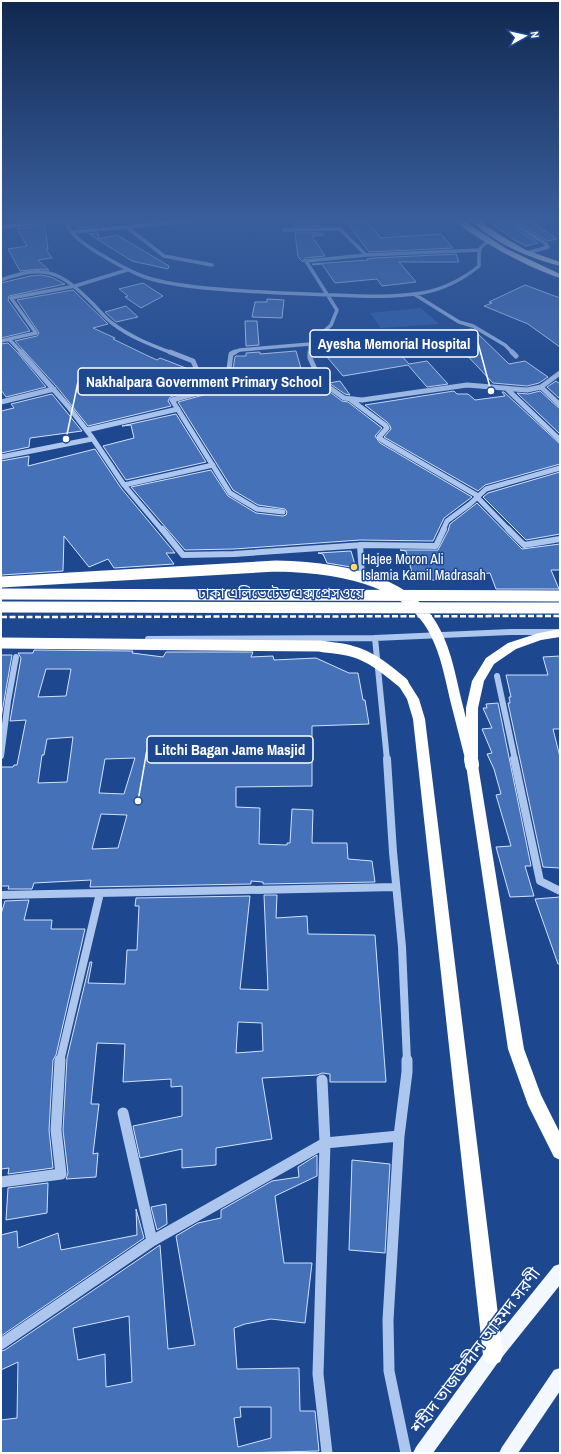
<svg xmlns="http://www.w3.org/2000/svg" width="561" height="1454" viewBox="0 0 561 1454" font-family="'Archivo Narrow','Noto Sans Bengali',sans-serif">
	<rect width="100%" height="100%" fill="#1d4890"/>
	<path fill="#3061ae" d="M369,218H428L442,233L384,237Z
		M421,308L439,324L381,328L370,313Z"/>
	<path fill="#4571b8" stroke="#d2e1fa" fill-rule="evenodd" d="M10,218H44V220L13,223Z
		M69,218H96L97,226L80,228L70,222Z
		M293,218H301L304,223H317L319,226L294,227Z
		M528,219L557,239L547,241L516,221Z
		M367,220L381,238L441,234L453,248L369,252L346,221Z
		M505,222L538,243L526,246L516,241L492,224Z
		M45,226L48,249L46,250L52,258L38,260L49,270L41,269L20,271L8,249L27,246L17,229Z
		M98,233L99,239L117,235L169,266L168,269L132,261L89,234Z
		M295,233H322L324,235L312,236L325,256L305,258L303,262L298,257Z
		M456,254L459,262H399L416,282L382,286L377,279L335,283L322,264L313,265L312,264L368,260L367,259L374,258Z
		M41,275L51,277L65,284L9,296L8,300L30,331L1,338V283L30,276Z
		M143,283L163,296L141,308L125,297L128,296L119,289Z
		M525,285L560,298V347L528,324L484,306L492,303L489,302Z
		M73,290L108,324L93,328L115,338L113,339L146,355L157,360L160,358L186,368L194,390L170,397L168,401L171,406L88,426L57,387L15,341L37,336L39,333L17,300Z
		M267,299L284,300L282,318L252,317L255,302H267Z
		M126,306L138,317L116,322L105,312Z
		M245,321H257L259,345L246,346Z
		M472,329L476,332L509,364L525,361L548,377L539,383L527,386L493,383L445,332Z
		M383,335L409,364L427,361L448,384L427,387L408,365L343,376L317,345Z
		M8,343L17,352L46,387L6,397L1,390V344Z
		M296,351L306,386L319,384L342,401L348,402L382,428L375,436L380,443L472,497L444,518L433,541L360,540L234,549L185,550L131,487L211,470L228,496L256,513L283,516L286,515L287,512L285,509L258,505L233,490L178,402L233,387L235,384L233,369L235,357L236,356H246V353L260,352V354Z
		M340,381L350,395L345,394L329,383Z
		M556,381L560,384V399L547,387Z
		M454,391L457,394H468L475,400L505,396L502,392H504L560,444V464L485,485L478,491L384,437L391,429L390,426L387,422L365,405Z
		M540,391L560,409V434L517,393L528,394Z
		M52,394L82,431L30,438L29,447L1,453V411L14,408L11,404Z
		M176,414L206,462L126,480L103,446L134,438L131,425L122,426Z
		M95,449L121,488L175,553H166L174,564L114,568L108,559L89,567L64,536L63,571L1,575V461L29,456L28,466Z
		M560,472V534L526,540L483,497L488,493Z
		M477,503L522,549L560,544V570H551L559,589H496L490,573L441,578V580H420L419,575L413,576L406,551L400,550H438L448,531L450,524Z
		M351,551L355,565L351,567L327,563L323,554L318,553Z
		M34,650L133,651L132,653L163,657L166,652H253L251,657L273,656L274,660L316,658L349,673H358L363,700H365L369,724L312,726V786L236,787V807L260,808L259,844L287,845V843H290L292,809L313,810L312,843H347L348,859L372,861L375,882L263,884V882L251,881V884L90,887L91,880L34,883L32,889H8L9,886H1V767H13L14,765H17L26,720L10,721L21,658L18,653H33ZM46,669H71L66,696L38,697ZM73,737L67,782L38,783L42,755H44L47,739ZM135,758L124,794L99,793L105,759ZM101,814L127,815L118,848L92,849Z
		M1,655H12L1,718Z
		M560,656V729H553L560,757V868L543,867L508,703H510L509,697H511L506,675H548L543,657Z
		M498,703L531,866H525L534,896L510,897L496,847L511,846L496,795L501,794L494,769L487,754L492,753L482,729L492,728L483,708H487L486,704Z
		M264,895H277L276,918L307,916L308,934L375,935L386,1082H330V1074L322,1073L317,1075L262,1078L272,1139L216,1148V1165L182,1168V1149L140,1158L133,1126L182,1116V1086L171,1087V1079L123,1082L125,1044L97,1043L91,1104H99L93,1154L98,1153L96,1177L66,1179L68,1173L63,1130L67,1058L90,962H92L88,983L125,984L127,950H137L139,906H135L136,898L250,896L240,989L268,990ZM238,1022L262,1023L263,1051L236,1053Z
		M560,897V964H558L535,899Z
		M29,900L24,920H52L51,929H85L56,1055L53,1060L49,1130L53,1168L8,1174L9,1168L1,1169V914L5,901Z
		M317,1155V1176L275,1196L284,1263H312L305,1323L271,1319L245,1324L234,1328L237,1369L299,1368L300,1411H315L319,1451L238,1453H1V1420L17,1418L18,1362L1,1370V1351L5,1350L160,1245L168,1349L195,1345L176,1236L198,1223L221,1218V1210L272,1181L299,1177L298,1167ZM129,1316L132,1382L106,1387L105,1354L78,1360L73,1328ZM240,1407H271V1438L238,1447L234,1418L241,1417Z
		M352,1160L390,1164L385,1253L349,1250Z
		M48,1183L47,1213L6,1220L8,1188Z
		M166,1204L167,1224L157,1230L151,1207Z
		M136,1209L144,1238L1,1336V1235L17,1231L18,1248L58,1233L61,1250L137,1235Z"/>
	<g fill="none" stroke-linecap="round" stroke-linejoin="round">
		<path stroke="#acc6ee" stroke-width="3.5" d="M66,218C67,233 83,243 95,251C112,261 129,272 148,278C167,284 186,286 205,288C239,291 273,293 308,294C346,295 385,299 422,293C444,289 462,280 479,266C479,255 477,247 488,242
			M505,218L546,244L548,247L527,253
			M1,227L65,221
			M128,228L164,256L212,265
			M284,230L340,229L366,255
			M72,232L225,218
			M1,280C46,264 60,271 93,304C99,310 105,318 112,323C130,337 151,345 172,353
			M414,294L459,322L473,326L505,345L513,353
			M1,341L9,339
			M22,353L9,339L36,333L11,298L75,286L127,270
			M232,353L240,350L310,344
			M310,353V344L331,325L337,310L306,261L366,255L479,250"/>
		<path stroke="#acc6ee" stroke-width="5" d="M21,352L68,406L91,436L124,485L162,530
			M170,352L193,361L206,391
			M235,352L231,354L229,369L231,384L172,400L230,493L257,509L283,512
			M310,352V358L318,376L323,383L344,398L362,400L467,385L527,390L541,387L560,373
			M512,352L516,356
			M541,387L560,405
			M507,389L560,440
			M351,400L385,425L387,428L379,437L382,440L478,496
			M1,402L54,389
			M87,430L178,409
			M1,457L92,439
			M124,485L213,465
			M477,497L509,530
			M443,530L447,521L470,504L486,489L560,468"/>
		<path stroke="#acc6ee" stroke-width="6" d="M162,529L183,555L234,554L363,545L436,546L444,529
			M508,529L524,545L560,539
			M360,545L362,576
			M375,638L387,760
			M148,639L375,638L511,632H560
			M497,676L515,760
			M1,756L8,701L16,657"/>
		<path stroke="#acc6ee" stroke-width="8" d="M387,759L393,852L402,947L407,1061
			M514,759L540,881L560,891
			M1,895L396,887
			M60,1061L100,893"/>
		<path stroke="#acc6ee" stroke-width="11" d="M322,1080L325,1143L318,1374L327,1453
			M123,1113L152,1241
			M1,1182L61,1174L56,1130L60,1060
			M1,1344L152,1241L325,1143L399,1136
			M406,1453L389,1371L388,1320L399,1136L407,1072V1060"/>
		<path fill="#f3f7ff" fill-rule="evenodd" d="M560,1264V1285L499,1361L433,1453H413L416,1447L487,1349L554,1266Z
			M560,1368V1391L518,1453H499L502,1447L554,1370Z"/>
		<path fill="#fff" fill-rule="evenodd" d="M452,218H459L507,249L560,274V278C531,269 474,239 452,218Z
			M468,218H475L505,238L526,250L560,262V266C528,258 492,242 468,218Z
			M560,629V637L541,640L516,649L494,664L484,681L478,708V765L524,1049L541,1095L560,1133V1160L554,1157L528,1105L508,1049L466,765V708L472,681L486,658L508,643L539,633Z
			M403,679L407,680L419,699L425,719L503,1355L500,1362L493,1365L486,1362L483,1355L413,719L407,699L397,683L399,680Z"/>
		<path stroke="#fff" stroke-width="1" d="M1,607H560"/>
		<path stroke="#fff" stroke-width="2.5" stroke-dasharray="6 2.5" stroke-linecap="butt" d="M1,617L560,616"/>
		<path stroke="#fff" stroke-width="11" d="M1,582L276,566C330,567 404,576 433,628C446,651 450,676 456,701C461,721 466,740 471,760
			M1,594L560,596
			M1,607L560,608
			M1,643L320,646C330,648 341,648 351,651C371,656 387,670 403,683"/>
		<path stroke="#fff" stroke-width="14" d="M471,759L472,765"/>
	</g>
	<linearGradient id="sky" x2="0" y2="1"><stop stop-color="#10284f"/><stop offset="0.52" stop-color="#3a5e9c"/><stop offset="1" stop-color="#3a5e9c" stop-opacity="0"/></linearGradient>
	<rect width="561" height="422" fill="url(#sky)"/>
	<circle fill="#fddc6a" stroke="#1d4890" stroke-width="1.5" cx="354" cy="567" r="4"/>
	<g text-anchor="middle" dominant-baseline="central" stroke-width="3" stroke-linejoin="round" paint-order="stroke">
		<g font-size="14" fill="#fff" stroke="#1d4890" text-anchor="start">
			<text x="362" y="559">Hajee Moron Ali<tspan x="362" dy="16">Islamia Kamil Madrasah</tspan></text>
		</g>
		<g font-size="14" fill="#fff" stroke="#1d4890">
			<text x="281" y="593">ঢাকা এলিভেটেড এক্সপ্রেসওয়ে</text>
		</g>
		<g font-size="17" fill="#fff" stroke="#1d4890">
			<text transform="translate(475 1350) rotate(-53)">শহীদ তাজউদ্দীন আহমদ সরণী</text>
		</g>
	</g>
	<path fill="none" stroke="#fff" stroke-width="1.5" d="M491 391L478 343M66 439L78 382M138 801L147 750"/>
	<g fill="#fff" stroke="#1d4890" stroke-width="1.5">
		<circle cx="491" cy="391" r="4"/>
		<circle cx="66" cy="439" r="4"/>
		<circle cx="138" cy="801" r="4"/>
	</g>
	<g fill="#1d4890" stroke="#fff" stroke-width="1.5">
		<rect x="310" y="330" width="168" height="27" rx="4"/>
		<rect x="78" y="368" width="252" height="27" rx="4"/>
		<rect x="147" y="736" width="166" height="27" rx="4"/>
	</g>
	<g font-size="15" text-anchor="middle" font-weight="bold" fill="#fff">
		<text x="394" y="349">Ayesha Memorial Hospital</text>
		<text x="204" y="387">Nakhalpara Government Primary School</text>
		<text x="230" y="755">Litchi Bagan Jame Masjid</text>
	</g>
	<rect width="561" height="1454" fill="none" stroke="#ffffff" stroke-width="4"/>
	<g transform="translate(525 36) rotate(82)" stroke="#1d4890" stroke-width="3" paint-order="stroke">
	<path d="M0-3L7 15L0 10L-7 15Z" fill="#ffffff"/>
	<text y="-6" font-size="11" font-weight="bold" text-anchor="middle" fill="#ffffff">N</text>
	</g>
</svg>
